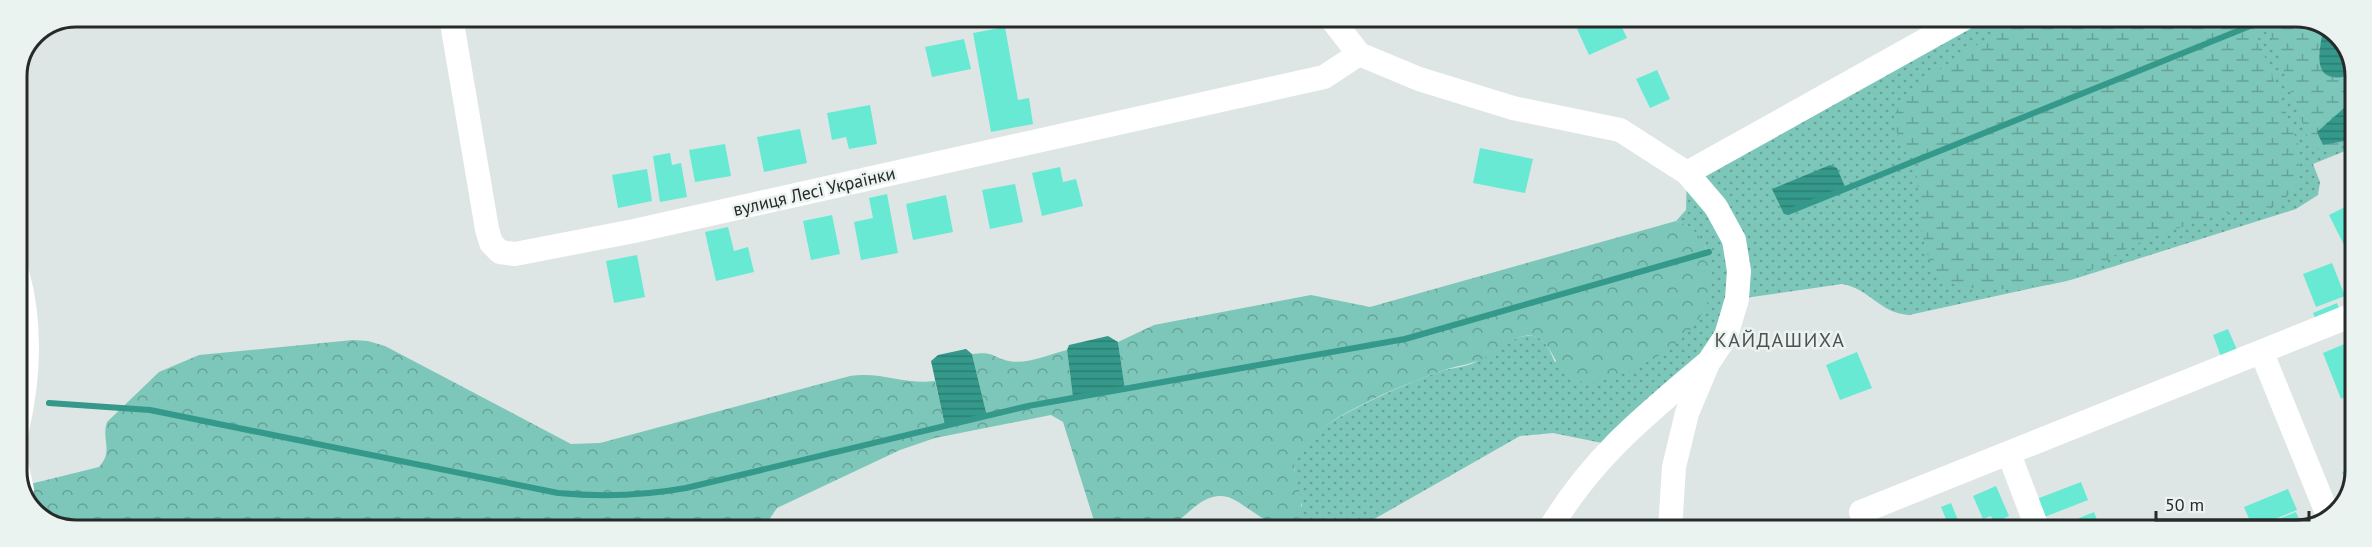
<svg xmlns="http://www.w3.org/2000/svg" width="2372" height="547" viewBox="0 0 2372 547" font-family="'PT Sans',sans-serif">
	<defs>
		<pattern id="grass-dots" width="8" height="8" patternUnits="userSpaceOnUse" patternTransform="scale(1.5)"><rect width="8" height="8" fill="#7cc7b9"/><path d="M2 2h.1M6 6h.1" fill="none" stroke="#66a297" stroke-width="1.8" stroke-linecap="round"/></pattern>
		<pattern id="forest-crowns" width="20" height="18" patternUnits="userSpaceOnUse" patternTransform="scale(1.5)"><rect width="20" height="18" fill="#7cc7b9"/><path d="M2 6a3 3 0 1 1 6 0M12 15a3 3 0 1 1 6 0" fill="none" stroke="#66a297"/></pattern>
		<pattern id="wetland-marsh" width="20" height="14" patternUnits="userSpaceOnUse" patternTransform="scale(1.5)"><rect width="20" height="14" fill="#7cc7b9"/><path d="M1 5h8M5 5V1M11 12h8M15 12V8" fill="none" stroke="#66a297"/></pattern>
		<pattern id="water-rules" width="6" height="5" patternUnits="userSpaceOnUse" patternTransform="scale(1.5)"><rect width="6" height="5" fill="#34998a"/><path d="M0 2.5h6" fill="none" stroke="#2c7d71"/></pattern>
	</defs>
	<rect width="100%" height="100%" fill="#dde6e4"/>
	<path fill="url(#grass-dots)" d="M1962,18H2308L2355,69V147L2313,164L2320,182L2318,195L2296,209L2074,279L1909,315C1879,313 1869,288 1842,284L1738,299L1726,336L1612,445L1553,433L1520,436L1355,530H1278L1274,526L1284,525L1302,506C1298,490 1290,468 1297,452C1309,424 1414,380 1444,370C1453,368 1462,367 1471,364C1490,356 1511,333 1533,336C1546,338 1550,352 1555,362L1709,252C1699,238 1693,225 1676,221L1686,210L1687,173Z"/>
	<path fill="url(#forest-crowns)" d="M1676,221C1697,226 1709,247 1711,268C1719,322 1664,359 1619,374C1606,379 1593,385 1579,381C1554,375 1553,339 1533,336C1516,333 1501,348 1488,356C1473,365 1457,365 1441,371C1406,384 1303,423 1295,461C1291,479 1309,501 1297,518C1277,544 1245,497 1222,496C1197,495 1185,522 1164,529C1154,534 1110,530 1097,530L1063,422L1051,415L935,438L900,450L777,508L762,530L64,529L32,510L17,478L22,486L99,467C114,450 101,441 107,422L159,372L199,355L353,340L368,341L385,346L571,444L600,443L850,376C882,371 904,385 935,381L945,426L987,416L972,354C995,351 991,357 1009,361C1026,365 1050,354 1067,350L1073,398L1125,389L1118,342L1154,325L1311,295L1370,307Z"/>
	<path fill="url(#wetland-marsh)" d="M2023,18H2250L2300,149L2298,183L2280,205C2257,212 2232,210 2209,218C2184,226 2157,235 2132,246C2112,255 2094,271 2073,279C2047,288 1956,299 1937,274C1919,250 1920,199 1916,169C1914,151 1893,137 1894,120C1895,89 1997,33 2023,18Z
		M2265,18H2308L2340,37L2355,69V142L2326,152L2314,148L2307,136Z"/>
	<path fill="url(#water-rules)" d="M2324,27L2340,37L2355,74C2312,88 2317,57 2324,27Z
		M2355,105V139L2323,145L2317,132L2343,109Z
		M1830,165L1837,168L1846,189L1784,214L1772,189Z
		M1108,336L1118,342L1125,389L1073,398L1067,350L1069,345Z
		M966,349L972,354L987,416L945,426L931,361L938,355Z"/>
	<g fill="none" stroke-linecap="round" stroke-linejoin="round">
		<path stroke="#34998a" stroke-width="6" d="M1788,212L2270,18
			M49,403L150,410L558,493C602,497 642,496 686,488L1028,406L1405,339L1709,252"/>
	</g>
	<path fill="#67e9d4" d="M1579,17H1602L1603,20L1617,17L1627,38L1589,55L1577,29L1584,26Z
		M1005,27L1018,100L1029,98L1033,124L991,132L973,33Z
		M964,39L971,69L932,77L925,47Z
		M1657,70L1670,99L1650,108L1636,79Z
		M870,105L877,144L849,149L846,137L832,140L827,113Z
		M800,129L807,163L764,172L757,137Z
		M725,144L731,176L695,182L689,150Z
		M1480,148L1533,159L1525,193L1473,183Z
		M670,153L672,165L681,163L687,197L660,202L653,156Z
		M1060,167L1063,182L1076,179L1083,206L1042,216L1032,173Z
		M647,169L652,201L618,208L612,175Z
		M1015,184L1023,222L990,229L982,190Z
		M887,194L898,253L861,260L854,222L873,218L869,198Z
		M946,195L953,232L913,240L906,204Z
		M2347,206L2355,222V243L2345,247L2329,215Z
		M832,215L840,254L811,260L803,221Z
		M728,227L734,251L748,247L754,272L716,281L705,232Z
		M637,255L645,297L614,303L606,261Z
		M2332,263L2345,296L2316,307L2303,274Z
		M2337,303L2341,313L2317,323L2313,313Z
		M2228,329L2237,350L2221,357L2213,335Z
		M2354,340V393L2341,399L2323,353Z
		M1857,352L1872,388L1840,400L1826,365Z
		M2354,468V483L2349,491L2342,472Z
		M2081,482L2088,500L2042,518L2034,500Z
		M1996,486L2009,516L1994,523L1991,516L1983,519L1973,496Z
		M2288,489L2297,510L2253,528L2244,507Z
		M1951,503L1960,525L1950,529L1941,507Z
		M2094,512L2101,530H2067L2065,524Z
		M2296,512L2301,524L2285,530H2268L2266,524Z"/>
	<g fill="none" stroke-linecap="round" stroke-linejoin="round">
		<path stroke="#fff" stroke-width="24" d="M451,17L487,229L491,243L500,252L515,254L634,231L1324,77L1359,54
			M1330,17L1359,54L1419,79L1513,108L1620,130L1687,173L1716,207L1734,240L1739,271L1737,299L1726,336L1708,363L1687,413L1674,467L1670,530
			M1687,173L1965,18
			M17,272C32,325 29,378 17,430
			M2262,353L2329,518
			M2009,454L2038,530
			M17,468L22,490
			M1861,512L2355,314
			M1549,530C1592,458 1643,417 1706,364"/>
	</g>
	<g text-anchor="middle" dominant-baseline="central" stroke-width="5" stroke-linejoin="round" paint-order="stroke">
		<g font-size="18" fill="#272a2a" stroke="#ebf3f1">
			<text transform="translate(814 191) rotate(-13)">вулиця Лесі Українки</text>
		</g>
		<g font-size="20" letter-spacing="1.5" fill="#4c5352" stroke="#ebf3f1">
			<text x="1780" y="340">КАЙДАШИХА</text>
		</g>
	</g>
	<path d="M0 0H2372V547H0ZM76 27H2296A49 49 0 0 1 2345 76V471A49 49 0 0 1 2296 520H76A49 49 0 0 1 27 471V76A49 49 0 0 1 76 27Z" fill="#ebf3f1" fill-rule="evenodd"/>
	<path fill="none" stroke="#272a2a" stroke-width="3" d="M76 27H2296A49 49 0 0 1 2345 76V471A49 49 0 0 1 2296 520H76A49 49 0 0 1 27 471V76A49 49 0 0 1 76 27Z"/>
	<path d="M2156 511v9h153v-9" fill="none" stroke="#272a2a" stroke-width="3"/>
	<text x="2165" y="511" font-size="18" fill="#272a2a" stroke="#ebf3f1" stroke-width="4.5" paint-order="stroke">50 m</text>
</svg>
